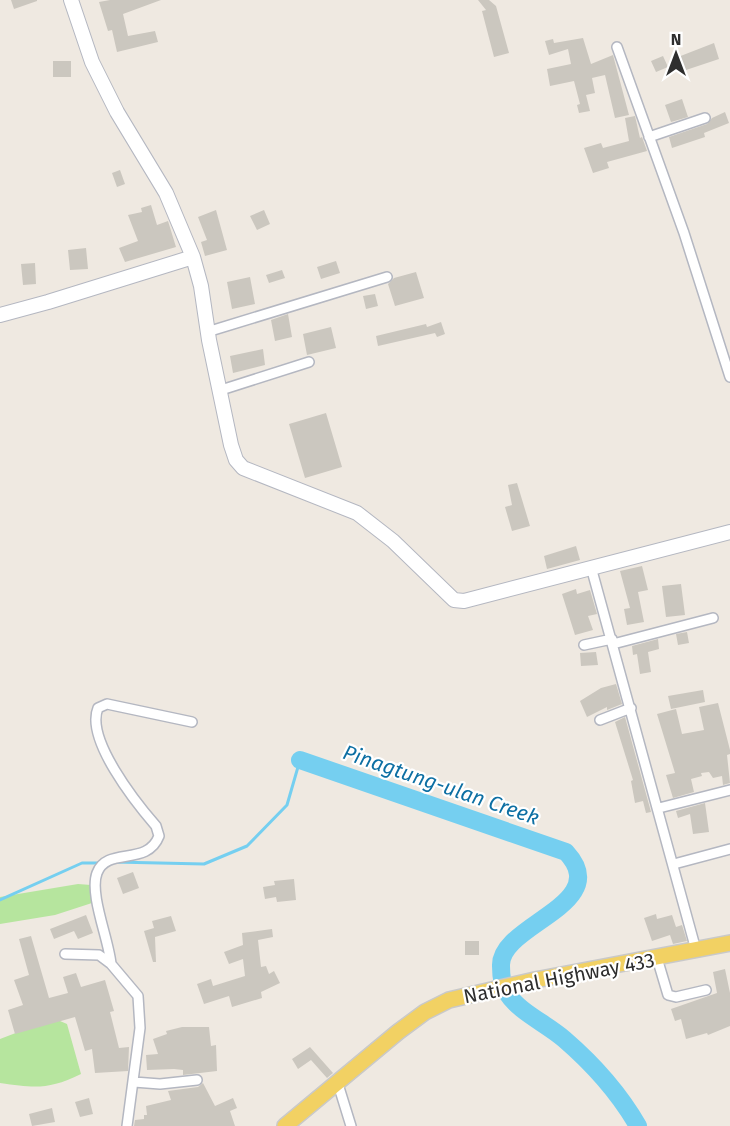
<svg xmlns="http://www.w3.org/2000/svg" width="730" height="1126" viewBox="0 0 730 1126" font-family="'Fira Sans',sans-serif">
	<rect width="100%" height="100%" fill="#efe9e1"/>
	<path fill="#b6e59e" d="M78,884L91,885L95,902L55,915L0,924V897Z
		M47,1021H60L67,1024L81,1074C48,1090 35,1088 0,1083V1039Z"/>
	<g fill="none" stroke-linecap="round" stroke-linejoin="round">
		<path stroke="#75cff0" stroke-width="3" d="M114,862L204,864L247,846L287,805L300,760
			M0,900L82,863H101"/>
		<path stroke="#75cff0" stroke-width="18" d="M300,760L566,852C615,905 499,924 501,966C501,975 502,986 507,993C519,1012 547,1024 564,1039C593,1064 619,1093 638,1126"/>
	</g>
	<path fill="#cbc7bf" d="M11,0H37V1L14,9Z
		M110,0H161L123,14L128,36L155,31L158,42L117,52L112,30L108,31L99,2Z
		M478,0H489L496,6L509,53L494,57L482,11L486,10Z
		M583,38L591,64L613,55L629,115L615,118L605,75L592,78L595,93L586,95L590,111L579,113L577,105L580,104L574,81L550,86L547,69L571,64L568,49L549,55L545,41L553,39L554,43Z
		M714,43L719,59L683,71L678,57Z
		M663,56L668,67L656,72L651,61Z
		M53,61H71V77H53Z
		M682,99L688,117L671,122L665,105Z
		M725,112L729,123L704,133L705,137L672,148L669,137L707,124L712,118Z
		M635,116L640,138L642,137L647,151L607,162L609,168L593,173L584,148L601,143L603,148L629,141L625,118Z
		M120,170L125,184L117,187L112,173Z
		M151,205L157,225L168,221L176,247L125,262L119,248L138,241L128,215L142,212L141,208Z
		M216,210L227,250L205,256L201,242L207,240L198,217Z
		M264,210L270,224L257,230L250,216Z
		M86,248L88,269L70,270L68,250Z
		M336,261L340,273L321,279L317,267Z
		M35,263L36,284L23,285L21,264Z
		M282,270L285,278L269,283L266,275Z
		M416,272L424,298L395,306L388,284L394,278Z
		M250,277L255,304L232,309L227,282Z
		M375,294L378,306L366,309L363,296Z
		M288,314L292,337L275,341L271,320Z
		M441,322L445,334L437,337L435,333L378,346L376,336L426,324L427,327Z
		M331,327L336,348L307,355L303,334Z
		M263,349L265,365L233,373L230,356Z
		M326,413L342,467L305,478L289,424Z
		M517,483L530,526L512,531L505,507L512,505L508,485Z
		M576,546L580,560L547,569L544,556Z
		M642,566L648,590L638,592L644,622L627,625L624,609L630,608L620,571Z
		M681,584L685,615L666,617L662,586Z
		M576,589L577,594L590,590L597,614L588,616L593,630L575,635L562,594Z
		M687,632L689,643L678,645L676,634Z
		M658,639L659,649L648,652L651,672L640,674L637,654L633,655L632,646Z
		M596,652L598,665L581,666L580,653Z
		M616,684L622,704L607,710V707L587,717L580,701L601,688Z
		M703,690L705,702L671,709L668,696Z
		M718,703L730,750V754L727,755L730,783L723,785L722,776L713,778L709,772L701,773L702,776L691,779L694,792L673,798L666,775L675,773L657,714L676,709L682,734L704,730L699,707Z
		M625,717L651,812L646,813L643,801L635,803L631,781L633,780L615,722Z
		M705,803L709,832L693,834L690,814L678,818L676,811Z
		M133,872L139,888L123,894L117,878Z
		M294,879L296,900L277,902L276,897L265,899L263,887L275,885L274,881Z
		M656,914L657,919L672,915L676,927L682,925L687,941L673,944L670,935L652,941L644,918Z
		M86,915L93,933L78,939L74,931L54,939L50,929Z
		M171,916L176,931L155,937L156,962H153L144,931L154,928L152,921Z
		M272,929L273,937L258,940L261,967L266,966L269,974L274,971L280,983L261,992L262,998L232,1007L229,996L204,1004L197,984L211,979L213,986L245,976L243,959L229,964L224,952L243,945L242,933Z
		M31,936L49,998L68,993L63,977L76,973L81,987L105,980L114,1011L110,1012L119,1048L129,1047L128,1071L95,1073L92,1049L85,1051L75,1017L15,1034L8,1010L23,1005L14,980L29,975L19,939Z
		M465,941H479V955H465Z
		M725,969L730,993V1026L708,1035L707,1033L686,1039L681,1019L675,1021L671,1009L717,993L713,972Z
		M182,1027H209L211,1046L216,1045L217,1071L183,1075V1070L174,1069L147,1070L146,1055L158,1054L153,1039L167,1034L166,1031Z
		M310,1047L333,1073L327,1078L311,1060L298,1069L292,1059Z
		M203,1083L215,1106L233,1098L237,1108L230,1111L235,1126H134L135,1120L144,1119V1115H147L146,1106L171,1100L168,1091L198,1087Z
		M89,1098L93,1114L80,1117L75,1102Z
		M52,1108L55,1122L32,1126L29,1114Z"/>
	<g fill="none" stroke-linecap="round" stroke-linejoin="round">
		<defs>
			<path id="street" d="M617,47L684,233L730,377
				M649,137L705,118
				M207,332L387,277
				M218,391L309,362
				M591,567L696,950
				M613,644L713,618
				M584,645L612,639
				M600,720L631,708
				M659,808L730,790
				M674,864L730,849
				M65,954L99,955L111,964L138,996L140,1028L127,1126
				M657,958L668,995L676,997L706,990
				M111,964C109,940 89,894 97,873C107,846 147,867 159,836L156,826C136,803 85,739 98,708L107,704L192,722
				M134,1082L160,1084L197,1080
				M338,1084L351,1126"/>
			<path id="secondary" d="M71,0L92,62L117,112L166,193L193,257L201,286L209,340L231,445L236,460L243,468L357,513L393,541L454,600L464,601L730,532
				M0,315L48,302L193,257"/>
			<path id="primary" d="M285,1126L398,1032L425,1012L449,1000L535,980L730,943"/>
		</defs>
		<use href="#street" stroke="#b4b7c1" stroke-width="12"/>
		<use href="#secondary" stroke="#b4b7c1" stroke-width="16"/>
		<use href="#primary" stroke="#c9c9c9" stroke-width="18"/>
		<use href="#street" stroke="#fff" stroke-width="9"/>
		<use href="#secondary" stroke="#fff" stroke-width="14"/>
		<use href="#primary" stroke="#f2d163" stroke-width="15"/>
	</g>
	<g text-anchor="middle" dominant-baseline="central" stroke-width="4.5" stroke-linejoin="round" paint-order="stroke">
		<g font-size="20" fill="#2e2e2e" stroke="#fff">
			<text transform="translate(559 978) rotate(-11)">National Highway 433</text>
		</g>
		<g font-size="21" font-style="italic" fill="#0d6fa3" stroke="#fff">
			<text transform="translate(441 785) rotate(19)">Pinagtung-ulan Creek</text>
		</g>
	</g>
	<g transform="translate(676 54)" stroke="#ffffff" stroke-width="4.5" paint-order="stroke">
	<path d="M0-4.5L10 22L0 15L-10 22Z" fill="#2e2e2e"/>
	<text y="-9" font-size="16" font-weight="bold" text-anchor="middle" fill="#2e2e2e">N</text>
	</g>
</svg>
